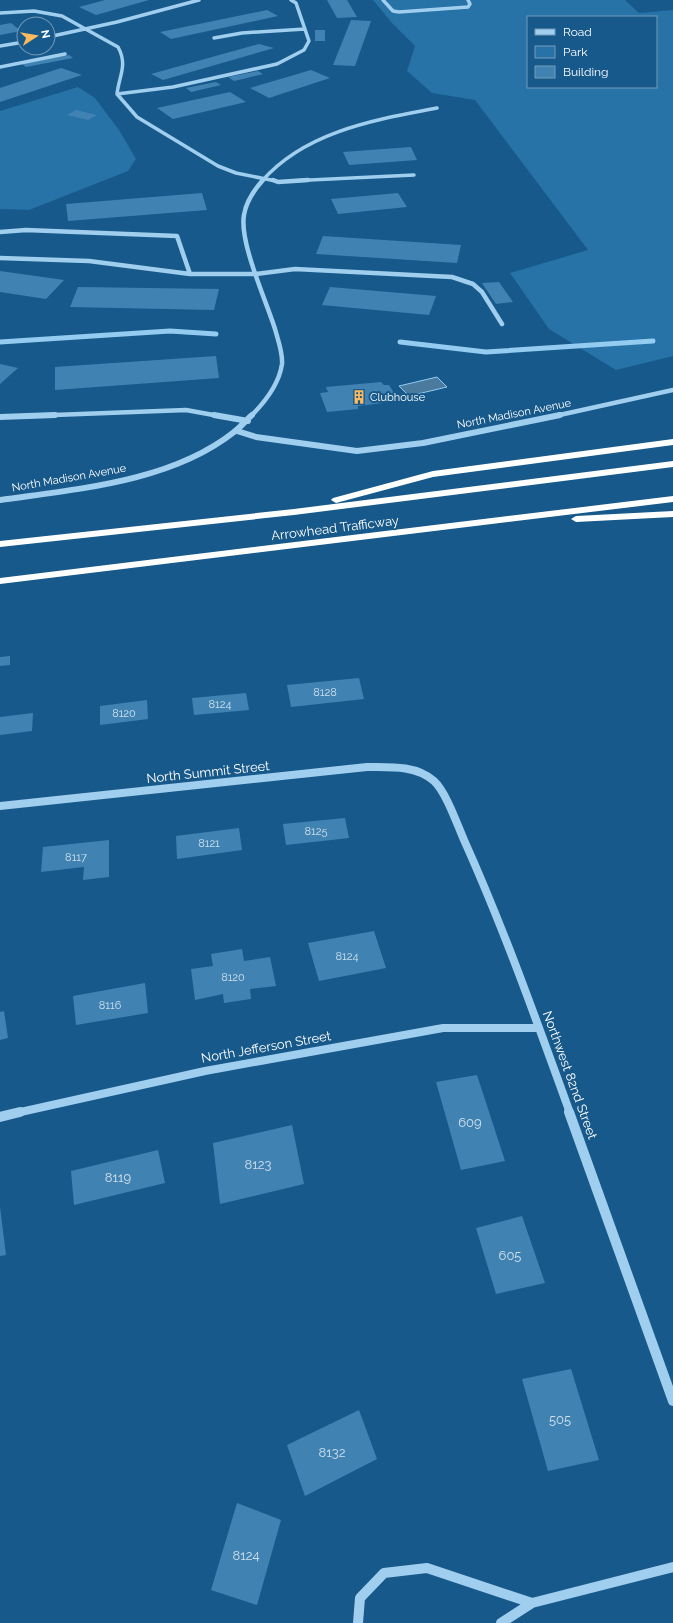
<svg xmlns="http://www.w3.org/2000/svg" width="673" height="1623" viewBox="0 0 673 1623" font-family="Raleway,sans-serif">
	<rect width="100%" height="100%" fill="#17598a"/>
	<path fill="#2772a7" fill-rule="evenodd" d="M373,0H625L639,13L673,10V356L616,370L549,329L510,273L588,250L475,100L432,93L407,71L415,46L392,23ZM528,17H656V87H528Z
		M78,87L95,98L119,130L136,159L128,171L29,210L0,209V111Z"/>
	<path fill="#4a7a9e" stroke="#93cbf1" d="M437,377L447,387L409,396L399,386Z"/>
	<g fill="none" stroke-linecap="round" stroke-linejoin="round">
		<path stroke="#93cbf1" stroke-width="5" d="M0,342L170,331L216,334
			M400,342L486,352L653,341"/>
	</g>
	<path fill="#4083b3" d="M105,0H149L96,15L79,7Z
		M327,0H347L357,17L337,18Z
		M267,10L278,16L171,39L160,32Z
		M351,20L371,21L355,66L333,65Z
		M11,23L21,31L0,35V25Z
		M315,30H325V41H315Z
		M259,44L274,48L163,80L151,74Z
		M69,55L73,58L26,67L22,64Z
		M61,68L82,75L0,102V88Z
		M311,70L330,78L269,98L250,88Z
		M258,71L263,74L234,81L228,77Z
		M216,82L221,85L191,92L186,88Z
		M230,92L246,102L173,119L157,108Z
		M76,110L97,115L88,120L67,115Z
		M411,147L417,160L349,165L343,152Z
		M202,193L207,210L68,221L66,204Z
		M398,193L407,207L338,214L331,199Z
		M323,236L461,245L457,263L316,254Z
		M0,271L64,280L46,299L0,292Z
		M499,282L513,302L496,304L482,283Z
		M78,287L219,289L214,310L70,307Z
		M330,287L436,296L429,315L322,305Z
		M216,356L219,378L55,390V367Z
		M0,364L18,368L0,384Z
		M381,382L384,385H389L399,401L358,406V409L327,412L320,393L328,392L326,387Z
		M10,656V665L0,666V657Z
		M359,678L364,699L291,707L287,685Z
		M246,693L249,710L194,715L192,698Z
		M147,700L148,719L100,725V706Z
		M33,713L32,731L0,735V717Z
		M345,818L349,838L286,845L283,824Z
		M239,828L242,850L177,859L176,836Z
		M109,840V877L83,880L84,867L41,872L43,847Z
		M374,931L386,968L319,981L308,943Z
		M242,949L244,961L270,957L276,986L250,989L251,999L224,1003L223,994L195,1000L191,969L213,966L211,954Z
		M145,983L148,1013L76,1025L73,996Z
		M4,1011L8,1038L0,1040V1012Z
		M477,1075L505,1161L461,1170L436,1082Z
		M292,1125L304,1184L220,1204L213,1143Z
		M158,1150L165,1183L74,1205L71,1171Z
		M0,1207L6,1255L0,1256Z
		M522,1216L545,1283L496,1294L476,1228Z
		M571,1369L599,1460L548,1471L522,1379Z
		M359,1410L377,1459L305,1496L287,1445Z
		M237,1503L281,1520L257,1605L211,1590Z"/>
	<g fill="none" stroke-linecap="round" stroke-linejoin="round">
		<path stroke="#a0ceee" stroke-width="3.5" d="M383,0L393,11L399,12L468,7L470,4L468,0
			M0,13L34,11L62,16L118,47C128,65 119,76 117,94L137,117L218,166L236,173L276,181
			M48,37L117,22L199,0
			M214,38L242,33L305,29
			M0,46L24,42
			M0,67L65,54
			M117,94L173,87L277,64L304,50L309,41L296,3L291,0
			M262,181C306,131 375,120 437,108
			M289,181L414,175"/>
		<path stroke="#a0ceee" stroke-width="4.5" d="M273,180L278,182L308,180
			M0,232L26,230L177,236L190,274
			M0,258L89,261L190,274H256L295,269L452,277L473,284L482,292L502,324
			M28,416L186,410L219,416
			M251,416C265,402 279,385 282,364C283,353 278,340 275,329C266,300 239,242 244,215C246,202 254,190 263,180
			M555,416L673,390"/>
		<path stroke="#a0ceee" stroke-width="6" d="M214,415L248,421
			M0,417L55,415
			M237,431L256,437L357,451L423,443L560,415
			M0,500C77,489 171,482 234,432C241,427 246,420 252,415"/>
		<path stroke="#a0ceee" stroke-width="8" d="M0,806L367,767C389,767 416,765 434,781C446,792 457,824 464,840C504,929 537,1022 570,1113
			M16,1113L205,1071L443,1028H539"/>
		<path stroke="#a0ceee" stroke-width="10" d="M569,1112L673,1401
			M0,1117L20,1112
			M358,1623L360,1598L384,1573L427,1568L532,1603
			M501,1623L532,1603L673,1567"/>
		<path fill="#fff" fill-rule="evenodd" d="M673,439V445L433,477L336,503L331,500L333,498L433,471Z
			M673,461V467L294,515L0,547V541L294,509Z
			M673,496V502L0,584V578Z
			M673,511V517L576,522L571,519L576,516Z"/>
	</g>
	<defs>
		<symbol id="building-bare" viewBox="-9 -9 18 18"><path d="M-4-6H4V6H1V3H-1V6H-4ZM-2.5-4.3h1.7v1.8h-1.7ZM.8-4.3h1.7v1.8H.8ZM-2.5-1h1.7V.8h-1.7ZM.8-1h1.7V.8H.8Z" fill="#ffba5d" stroke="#17598a" stroke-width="2.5" paint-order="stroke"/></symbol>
	</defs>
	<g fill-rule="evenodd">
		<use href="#building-bare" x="349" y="387" width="20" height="20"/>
	</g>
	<g text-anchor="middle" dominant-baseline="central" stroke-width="4" stroke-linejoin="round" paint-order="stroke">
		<g font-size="11" fill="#fff" stroke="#17598a" text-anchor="start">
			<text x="370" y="397">Clubhouse</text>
		</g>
		<g font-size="11" fill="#fff" stroke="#17598a">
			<text transform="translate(514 414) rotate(-11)">North Madison Avenue</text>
			<text transform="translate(69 478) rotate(-10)">North Madison Avenue</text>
		</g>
		<g font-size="11" fill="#cfe0ec">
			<text x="325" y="692">8128</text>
			<text x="220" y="704">8124</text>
			<text x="124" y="713">8120</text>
			<text x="316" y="831">8125</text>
			<text x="209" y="843">8121</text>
			<text x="76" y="857">8117</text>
			<text x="347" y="956">8124</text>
			<text x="233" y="977">8120</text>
			<text x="110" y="1005">8116</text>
		</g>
		<g font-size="13" fill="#fff" stroke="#17598a">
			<text transform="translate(335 528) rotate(-7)">Arrowhead Trafficway</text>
			<text transform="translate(208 772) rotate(-6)">North Summit Street</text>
			<text transform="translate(266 1047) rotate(-10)">North Jefferson Street</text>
			<text transform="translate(570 1075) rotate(70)">Northwest 82nd Street</text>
		</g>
		<g font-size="13" fill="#cfe0ec">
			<text x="470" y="1122">609</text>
			<text x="258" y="1164">8123</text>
			<text x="118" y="1177">8119</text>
			<text x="510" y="1255">605</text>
			<text x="560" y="1419">505</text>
			<text x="332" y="1452">8132</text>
			<text x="246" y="1555">8124</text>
		</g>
	</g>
	<rect x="527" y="16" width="130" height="72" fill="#17598a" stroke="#749bb9"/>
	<rect x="535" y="29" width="20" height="6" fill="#a0ceee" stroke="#749bb9"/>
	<text x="563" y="36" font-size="12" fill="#ffffff">Road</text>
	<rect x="535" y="46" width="20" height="12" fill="#2772a7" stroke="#749bb9"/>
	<text x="563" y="56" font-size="12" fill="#ffffff">Park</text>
	<rect x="535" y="66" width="20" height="12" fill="#4083b3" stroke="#749bb9"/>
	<text x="563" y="76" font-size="12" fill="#ffffff">Building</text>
	<g transform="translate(36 36) rotate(78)"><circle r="19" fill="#17598a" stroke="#749bb9"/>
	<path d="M0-3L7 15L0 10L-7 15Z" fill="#ffba5d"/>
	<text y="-6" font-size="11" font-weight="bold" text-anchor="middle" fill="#ffffff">N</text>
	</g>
</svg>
